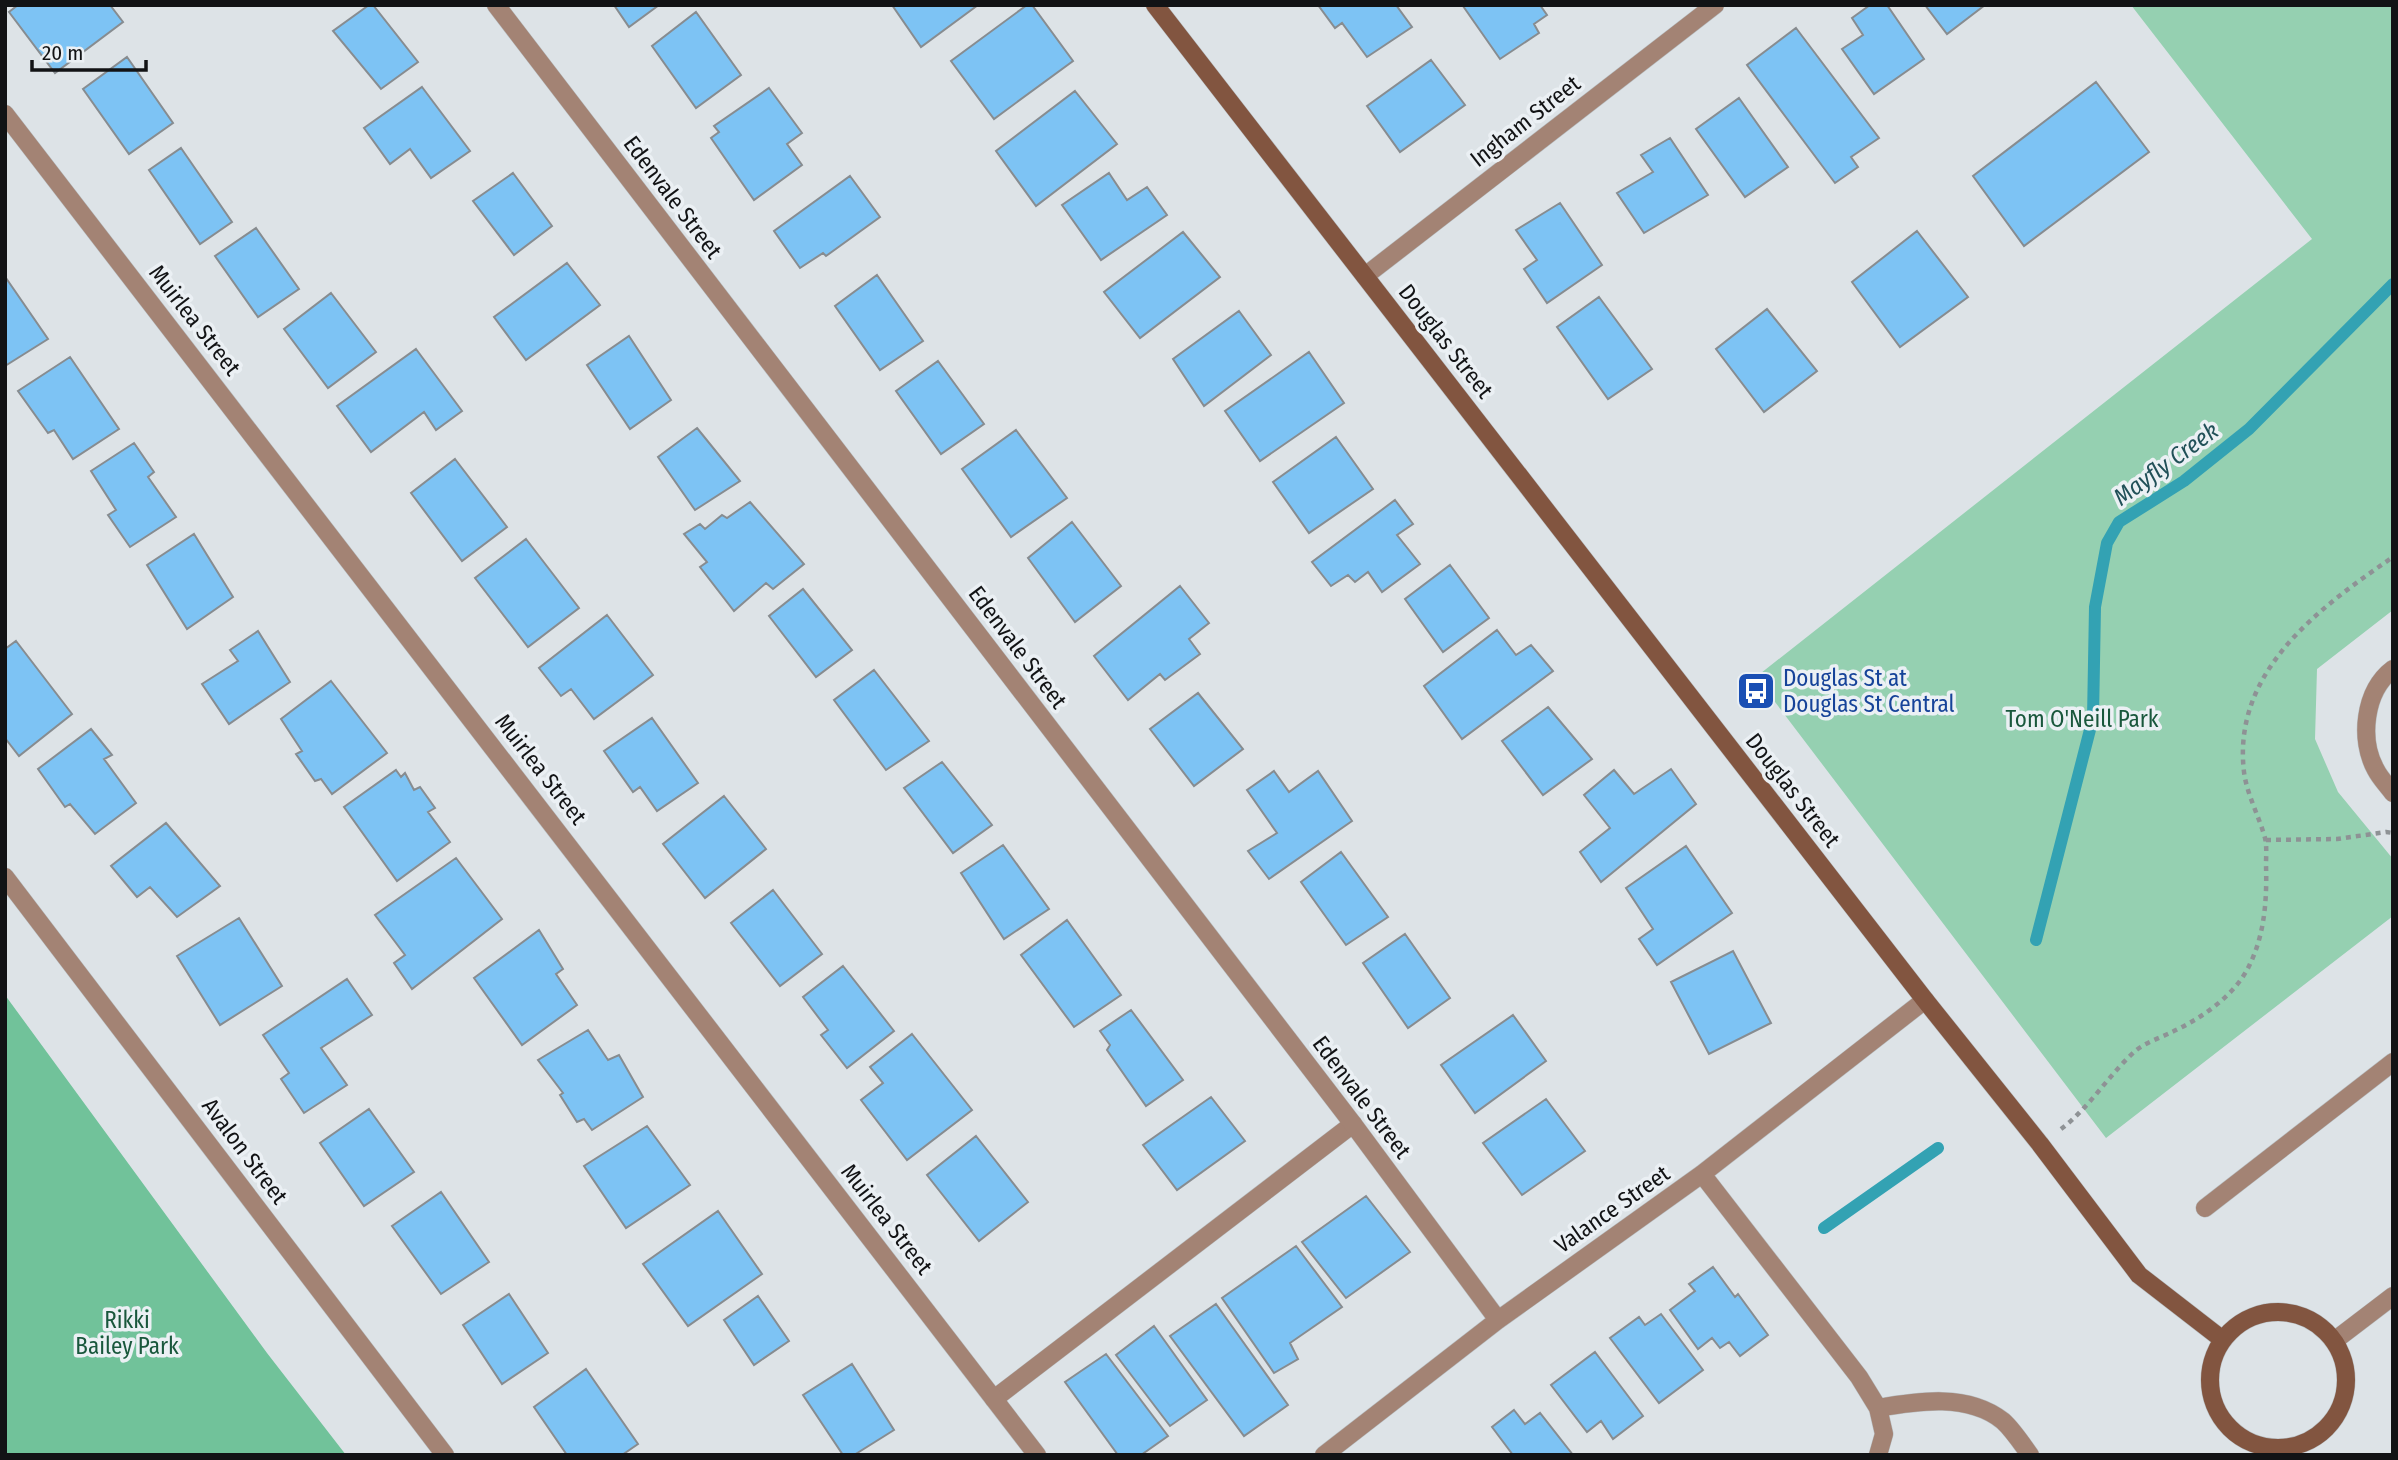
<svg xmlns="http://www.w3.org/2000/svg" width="2398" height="1460" viewBox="0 0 2398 1460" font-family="'Fira Sans Condensed',sans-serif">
	<rect width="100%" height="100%" fill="#dde3e7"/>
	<path fill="#95d0b1" d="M2131,5H2393V610L2317,669L2315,739L2338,792L2393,859V916L2106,1138L1756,677L2312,239Z"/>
	<path fill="#71c29a" d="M5,995L267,1353L346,1455H5Z"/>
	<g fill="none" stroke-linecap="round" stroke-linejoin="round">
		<path stroke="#33a2b3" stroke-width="12" d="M2036,940L2093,718L2095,607L2107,543L2119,522L2184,481L2249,429L2393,284
			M1824,1228L1938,1148"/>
	</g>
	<path fill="#7dc3f4" stroke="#878c90" stroke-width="2" d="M18,5H110L123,22L55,73L9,12Z
		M369,5H373L418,62L381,89L333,31Z
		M614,5H659L629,27Z
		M892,5H978L921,47Z
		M1027,5H1032L1073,61L994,119L951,61Z
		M1318,5H1396L1412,27L1367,57L1342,23L1335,28Z
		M1540,5L1547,15L1534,24L1539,33L1500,59L1463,6Z
		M1870,5H1887L1924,59L1874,94L1842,49L1863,35L1852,18Z
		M1925,5H1985L1947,34Z
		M696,12L741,75L696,108L652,46Z
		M1796,28L1879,138L1851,157L1858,167L1835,183L1747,65Z
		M127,57L173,123L129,154L83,89Z
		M1431,60L1465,105L1400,152L1367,106Z
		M2096,82L2149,152L2024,246L1973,176Z
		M422,87L470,151L431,178L410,149L390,164L364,128Z
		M769,88L802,133L787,144L802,165L754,200L711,138L719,132L714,126Z
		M1075,91L1117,144L1036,206L996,151Z
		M1739,98L1788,167L1745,197L1696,129Z
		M1670,138L1708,195L1644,233L1617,193L1653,172L1641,155Z
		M181,148L232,222L200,244L149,170Z
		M513,173L552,226L514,255L473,201Z
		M1109,173L1127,200L1147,187L1167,215L1101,260L1062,205Z
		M850,176L880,217L826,256L823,253L800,268L774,231Z
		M1560,203L1602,265L1547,303L1524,269L1537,260L1516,230Z
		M256,228L299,289L258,317L215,256Z
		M1917,231L1968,297L1900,347L1852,282Z
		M1183,232L1220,277L1140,338L1104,292Z
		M567,263L600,305L526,360L494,317Z
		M877,275L923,341L880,370L835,306Z
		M6,278L48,339L5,366V279Z
		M331,293L376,352L328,388L284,329Z
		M1599,297L1652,369L1608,399L1557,327Z
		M1767,309L1817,371L1764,412L1716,349Z
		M1239,311L1271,355L1204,406L1173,359Z
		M629,336L671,400L630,429L587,365Z
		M416,349L462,411L436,430L424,412L371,452L337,406Z
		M1309,352L1344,403L1260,461L1225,411Z
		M70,357L119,429L73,459L54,430L48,433L18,391Z
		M938,361L984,424L941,454L896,391Z
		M697,428L740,481L695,510L658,457Z
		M1016,430L1067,498L1011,537L962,469Z
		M1336,437L1373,489L1309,533L1273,482Z
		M134,443L154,472L148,477L176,517L130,547L108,515L116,510L91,471Z
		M455,459L507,527L462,561L411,493Z
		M1395,500L1413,524L1397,535L1420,564L1382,592L1368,572L1355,582L1348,575L1331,586L1312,562Z
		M750,502L804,564L773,589L766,583L734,611L700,567L707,562L684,534L700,524L705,529L722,515L727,518Z
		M1072,522L1121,586L1075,622L1028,558Z
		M194,534L233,597L187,629L147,565Z
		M526,539L579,608L528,647L475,578Z
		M1450,565L1489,618L1443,652L1405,599Z
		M1180,586L1209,623L1189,639L1200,654L1165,680L1160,674L1128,700L1094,656Z
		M803,589L852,650L816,677L769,616Z
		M607,615L653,675L594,719L571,689L561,696L539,668Z
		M1497,630L1516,655L1531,645L1553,671L1462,739L1424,686Z
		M258,631L290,682L229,724L202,684L238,661L230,650Z
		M16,641L72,714L19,756L5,738V649Z
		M874,670L929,741L886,770L834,700Z
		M331,681L387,753L332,794L321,779L315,781L296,754L302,751L281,719Z
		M1198,693L1243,749L1194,786L1150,729Z
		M1548,707L1592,759L1543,795L1502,741Z
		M652,718L698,783L657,811L640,787L633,792L604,751Z
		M91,729L112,755L104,759L136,803L95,834L70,804L65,807L38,769Z
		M942,762L992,825L953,853L904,788Z
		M1671,769L1696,804L1601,882L1580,852L1610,828L1584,795L1614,770L1634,794Z
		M396,770L401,777L405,773L414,790L420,787L435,808L428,812L450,842L397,881L344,807Z
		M1274,771L1289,792L1318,771L1352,821L1269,879L1248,851L1277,833L1247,790Z
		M724,796L766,849L705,898L663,844Z
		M166,823L220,886L177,917L150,887L137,897L111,866Z
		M1003,845L1049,909L1004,939L961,873Z
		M1686,846L1732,913L1657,965L1639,939L1653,929L1626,888Z
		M1341,852L1388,917L1346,945L1301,882Z
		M456,858L502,919L412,989L394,963L405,955L375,915Z
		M773,890L822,954L780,986L731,923Z
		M239,918L282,986L220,1025L177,956Z
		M1067,920L1121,995L1074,1027L1021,955Z
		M539,930L563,969L556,974L577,1005L522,1045L474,978Z
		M1405,934L1450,998L1408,1028L1363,963Z
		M1733,951L1771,1023L1709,1054L1671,982Z
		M843,966L894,1031L847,1068L821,1035L828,1030L803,997Z
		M347,979L372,1015L321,1048L347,1085L304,1113L281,1079L289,1073L263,1035Z
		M1131,1010L1183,1080L1146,1106L1107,1050L1110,1045L1100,1031Z
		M1513,1015L1546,1061L1475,1113L1441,1065Z
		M588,1030L608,1060L619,1055L643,1097L592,1130L584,1119L577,1122L560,1095L563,1093L538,1060Z
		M912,1034L972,1110L907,1160L861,1100L883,1083L870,1067Z
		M1211,1097L1245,1141L1177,1190L1143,1145Z
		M1546,1099L1585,1151L1522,1195L1483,1143Z
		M369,1109L414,1172L364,1206L320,1143Z
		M647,1126L690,1185L626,1228L584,1166Z
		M976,1136L1028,1202L979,1241L927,1175Z
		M441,1192L489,1262L441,1294L392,1226Z
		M1366,1196L1410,1252L1346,1298L1302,1242Z
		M718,1211L762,1274L688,1326L643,1264Z
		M1296,1246L1342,1307L1290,1343L1298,1359L1274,1373L1222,1298Z
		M1713,1267L1735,1297L1738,1294L1768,1335L1740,1356L1729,1342L1720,1348L1712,1338L1698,1349L1670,1310L1695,1291L1689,1284Z
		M509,1294L548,1353L502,1384L463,1325Z
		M758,1296L789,1341L754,1365L724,1320Z
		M1216,1304L1288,1405L1244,1436L1170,1336Z
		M1661,1314L1703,1370L1659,1403L1610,1338L1639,1317L1645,1325Z
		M1154,1326L1207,1400L1170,1426L1116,1355Z
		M1595,1352L1643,1416L1613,1439L1601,1421L1587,1432L1551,1385Z
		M1106,1354L1168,1436L1141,1455H1118L1065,1382Z
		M852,1364L894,1430L854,1455H843L803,1395Z
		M586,1369L638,1444L622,1455H567L534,1407Z
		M1514,1410L1525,1424L1540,1413L1573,1455H1513L1492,1427Z"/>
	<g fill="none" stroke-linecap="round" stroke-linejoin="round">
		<defs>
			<path id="service" d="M994,1399L1353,1124"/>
			<path id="minor" d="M496,5L1353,1124L1498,1320
				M5,114L1037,1455
				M1365,276L1715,5
				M2393,669C2364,691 2359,740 2376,770C2380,778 2387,785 2393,793
				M5,877L445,1455
				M1702,1174L1859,1377L1878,1408L1884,1434L1878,1455
				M2205,1208L2393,1062
				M2334,1341L2393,1296
				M1878,1408C1918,1401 1968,1393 2003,1421C2013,1430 2022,1444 2030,1455
				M1324,1455L1498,1320L1702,1174L1925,1000"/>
			<path id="secondary" d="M1155,5L1925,1000L2040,1144L2139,1275L2223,1340
				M2210 1380a68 68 0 1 1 136 0a68 68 0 1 1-136 0Z"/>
		</defs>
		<use href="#service" stroke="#b8bec1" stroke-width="19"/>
		<use href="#minor" stroke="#b8bec1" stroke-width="19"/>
		<use href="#secondary" stroke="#b8bec1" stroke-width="19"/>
		<path stroke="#8e9295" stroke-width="4.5" stroke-dasharray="5 5" stroke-linecap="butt" d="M2266,840L2337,839L2386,832L2393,833
			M2061,1129C2089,1108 2108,1076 2134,1052C2144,1043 2160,1038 2172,1032C2202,1018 2236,995 2250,964C2265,933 2267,898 2266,865C2266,856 2267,846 2265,838C2259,816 2247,795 2244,772C2232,671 2319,608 2393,557"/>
		<use href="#service" stroke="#a38374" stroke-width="18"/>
		<use href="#minor" stroke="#a38374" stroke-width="18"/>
		<use href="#secondary" stroke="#825540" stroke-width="18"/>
	</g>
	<defs>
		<symbol id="bus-square" viewBox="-11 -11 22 22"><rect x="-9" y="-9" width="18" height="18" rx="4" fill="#1a4fb4" stroke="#ebf0f4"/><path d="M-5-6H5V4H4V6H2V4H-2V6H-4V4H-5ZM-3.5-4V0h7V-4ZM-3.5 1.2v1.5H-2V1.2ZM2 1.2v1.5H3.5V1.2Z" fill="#fff"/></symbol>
	</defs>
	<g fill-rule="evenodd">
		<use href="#bus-square" x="1734" y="669" width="44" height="44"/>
	</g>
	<g text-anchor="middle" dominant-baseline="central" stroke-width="7" stroke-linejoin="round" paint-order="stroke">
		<g font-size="23" fill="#121315" stroke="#ebf0f4">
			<text transform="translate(1525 121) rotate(-38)">Ingham Street</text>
			<text transform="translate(673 197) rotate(53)">Edenvale Street</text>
			<text transform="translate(195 320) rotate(52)">Muirlea Street</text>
			<text transform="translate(1446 341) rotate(52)">Douglas Street</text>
			<text transform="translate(1018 647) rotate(53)">Edenvale Street</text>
			<text transform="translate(541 769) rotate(52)">Muirlea Street</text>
			<text transform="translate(1793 790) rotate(52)">Douglas Street</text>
			<text transform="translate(1362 1097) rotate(53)">Edenvale Street</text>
			<text transform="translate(245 1151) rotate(53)">Avalon Street</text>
			<text transform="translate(1612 1209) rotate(-35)">Valance Street</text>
			<text transform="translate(887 1219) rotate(52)">Muirlea Street</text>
		</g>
		<g font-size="23" fill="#164399" stroke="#ebf0f4" text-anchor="start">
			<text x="1783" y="678">Douglas St at<tspan x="1783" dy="26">Douglas St Central</tspan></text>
		</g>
		<g font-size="23" fill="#19573c" stroke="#ebf0f4">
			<text x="2082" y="719">Tom O'Neill Park</text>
			<text x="127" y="1320">Rikki<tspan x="127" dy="26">Bailey Park</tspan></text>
		</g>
		<g font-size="24" font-style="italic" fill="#215058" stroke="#ebf0f4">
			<text transform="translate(2166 464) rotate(-36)">Mayfly Creek</text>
		</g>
	</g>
	<rect width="2398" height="1460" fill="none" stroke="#121315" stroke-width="14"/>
	<path d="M32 60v10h114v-10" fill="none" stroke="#121315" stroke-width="3.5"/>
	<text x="42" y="60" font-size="21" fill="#121315" stroke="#ebf0f4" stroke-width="5" paint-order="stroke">20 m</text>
</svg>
